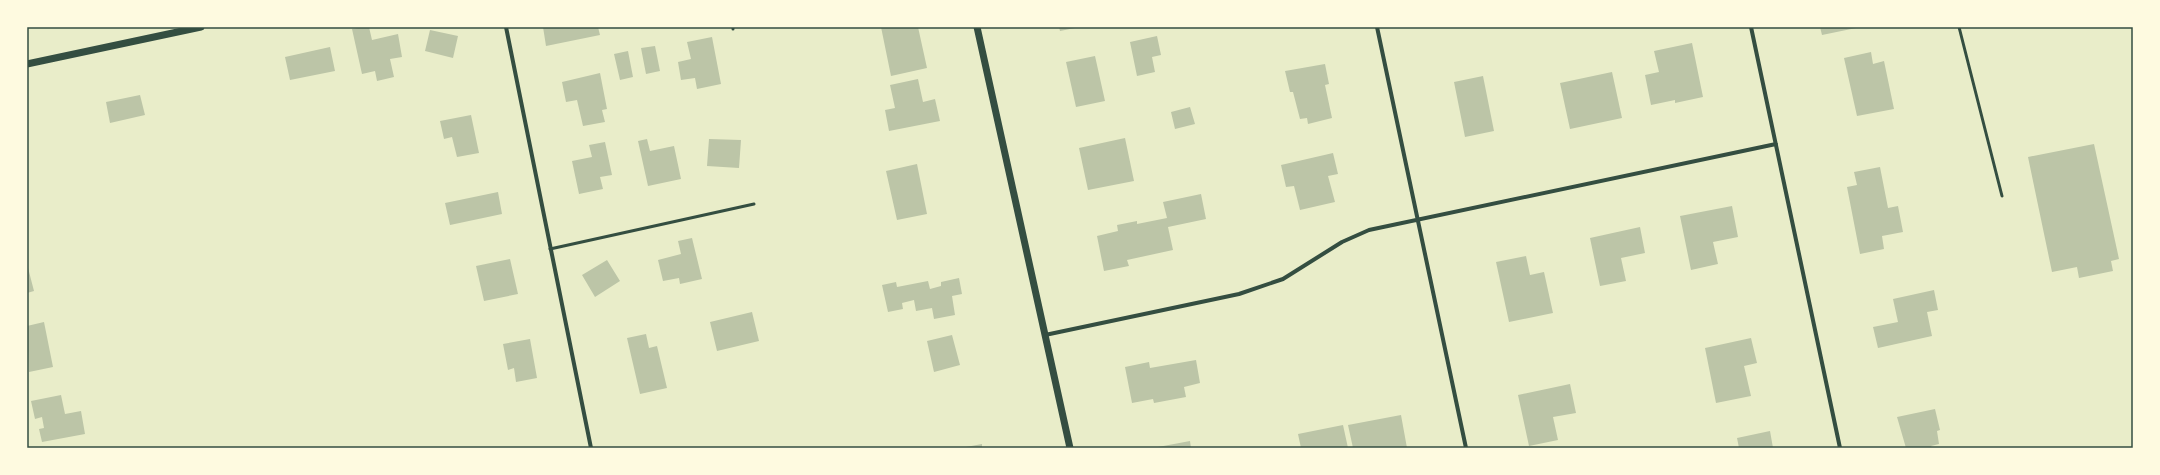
<svg xmlns="http://www.w3.org/2000/svg" width="2160" height="475" viewBox="0 0 2160 475" font-family="'Fira Sans',sans-serif">
	<rect width="100%" height="100%" fill="#e9edc9"/>
	<path fill="#bcc5a7" d="M364,27H369L372,40L398,34L402,57L390,59L394,77L377,81L375,71L362,74L352,29Z
		M543,27H598L600,35L546,46Z
		M881,27H918L927,68L891,76Z
		M1059,27H1075V28L1060,31Z
		M1820,27H1856V28L1822,35Z
		M430,30L458,36L453,58L425,51Z
		M1157,36L1161,55L1152,57L1155,72L1137,76L1130,42Z
		M712,37L721,84L697,89L695,78L681,80L678,62L691,59L687,42Z
		M1692,43L1703,97L1675,103V100L1651,105L1645,75L1659,72L1654,51Z
		M655,46L660,71L646,74L641,48Z
		M330,47L335,71L290,80L285,57Z
		M628,51L633,77L620,80L614,54Z
		M1871,52L1873,64L1884,61L1894,109L1857,116L1844,58Z
		M1095,56L1105,101L1076,107L1066,62Z
		M1325,64L1329,84L1325,85L1332,118L1308,124L1307,118L1300,119L1293,92H1290L1285,71Z
		M1612,72L1622,118L1570,129L1560,83Z
		M600,73L607,109L602,110L605,122L583,126L577,100L566,102L562,82Z
		M1483,76L1494,131L1465,137L1454,82Z
		M918,79L923,102L935,99L940,121L889,131L885,110L895,108L890,85Z
		M140,95L145,115L110,123L106,102Z
		M1190,107L1195,124L1175,129L1171,112Z
		M471,115L479,153L457,157L452,137L444,139L440,121Z
		M1125,138L1134,181L1088,190L1079,148Z
		M647,139L650,151L674,146L681,179L648,186L638,141Z
		M709,139L741,140L739,168L707,166Z
		M605,142L612,175L600,177L603,189L579,194L572,161L592,157L589,145Z
		M2094,144L2119,259L2111,261L2113,271L2079,278L2077,267L2052,272L2028,157Z
		M1333,153L1338,174L1328,176L1335,202L1300,210L1294,186L1286,187L1281,165Z
		M917,164L927,214L897,220L886,171Z
		M1880,167L1888,208L1898,206L1903,232L1882,236L1884,249L1860,254L1847,187L1857,185L1854,172Z
		M498,192L502,214L450,225L445,203Z
		M1201,194L1206,219L1168,227L1173,250L1127,260L1129,266L1104,271L1097,236L1118,231L1117,225L1137,221V224L1167,218L1163,202Z
		M1732,206L1738,237L1713,242L1718,264L1691,270L1680,216Z
		M1640,227L1645,253L1621,258L1626,281L1600,286L1590,238Z
		M692,238L702,279L680,284L679,278L663,281L658,260L681,254L678,241Z
		M1526,256L1530,275L1544,272L1553,313L1509,322L1496,262Z
		M510,259L518,294L484,301L476,266Z
		M607,260L620,281L595,297L582,275Z
		M27,264L34,291L27,293Z
		M959,278L962,294L952,296L955,315L934,319L932,308L916,311L914,300L902,303L903,309L888,312L882,285L896,282L897,287L928,281L930,289L941,286V282Z
		M1934,290L1938,310L1927,312L1932,336L1878,348L1873,327L1898,322L1893,299Z
		M752,312L759,341L717,351L710,322Z
		M44,322L53,367L29,372L27,326Z
		M646,334L649,348L657,346L667,388L640,394L627,338Z
		M952,335L960,365L934,372L927,341Z
		M1751,338L1757,363L1744,366L1751,396L1716,403L1705,348Z
		M530,339L537,378L516,382L514,368L508,370L503,344Z
		M1196,360L1200,383L1184,387L1186,397L1154,403L1153,399L1132,403L1125,367L1149,362L1150,368Z
		M1570,384L1576,413L1553,417L1558,440L1529,446L1518,395Z
		M61,395L65,414L81,411L85,434L42,442L39,429L44,428L42,417L35,419L31,401Z
		M1935,409L1940,430L1937,431L1939,444L1931,446L1932,448H1906L1897,417Z
		M1401,415L1407,448H1353L1348,425Z
		M1343,425L1348,448H1301L1298,434Z
		M1770,431L1773,448H1739L1737,438Z
		M1190,441L1191,448H1158V447Z
		M982,444V448H966V447Z"/>
	<g fill="none" stroke-linecap="round" stroke-linejoin="round">
		<path stroke="#344e41" stroke-width="3" d="M733,27V29
			M1959,27L2002,196
			M550,249L754,204"/>
		<path stroke="#344e41" stroke-width="4" d="M506,27L591,448
			M1377,27L1466,448
			M1751,27L1840,448
			M1045,335L1239,294L1283,279L1342,242L1369,230L1776,144"/>
		<path stroke="#344e41" stroke-width="7" d="M977,27L1070,448
			M27,64L201,27"/>
	</g>
	<rect width="2160" height="475" fill="none" stroke="#fefae0" stroke-width="56"/>
	<rect x="28" y="28" width="2104" height="419" fill="none" stroke="#344e41" stroke-width="1.5"/>
</svg>
